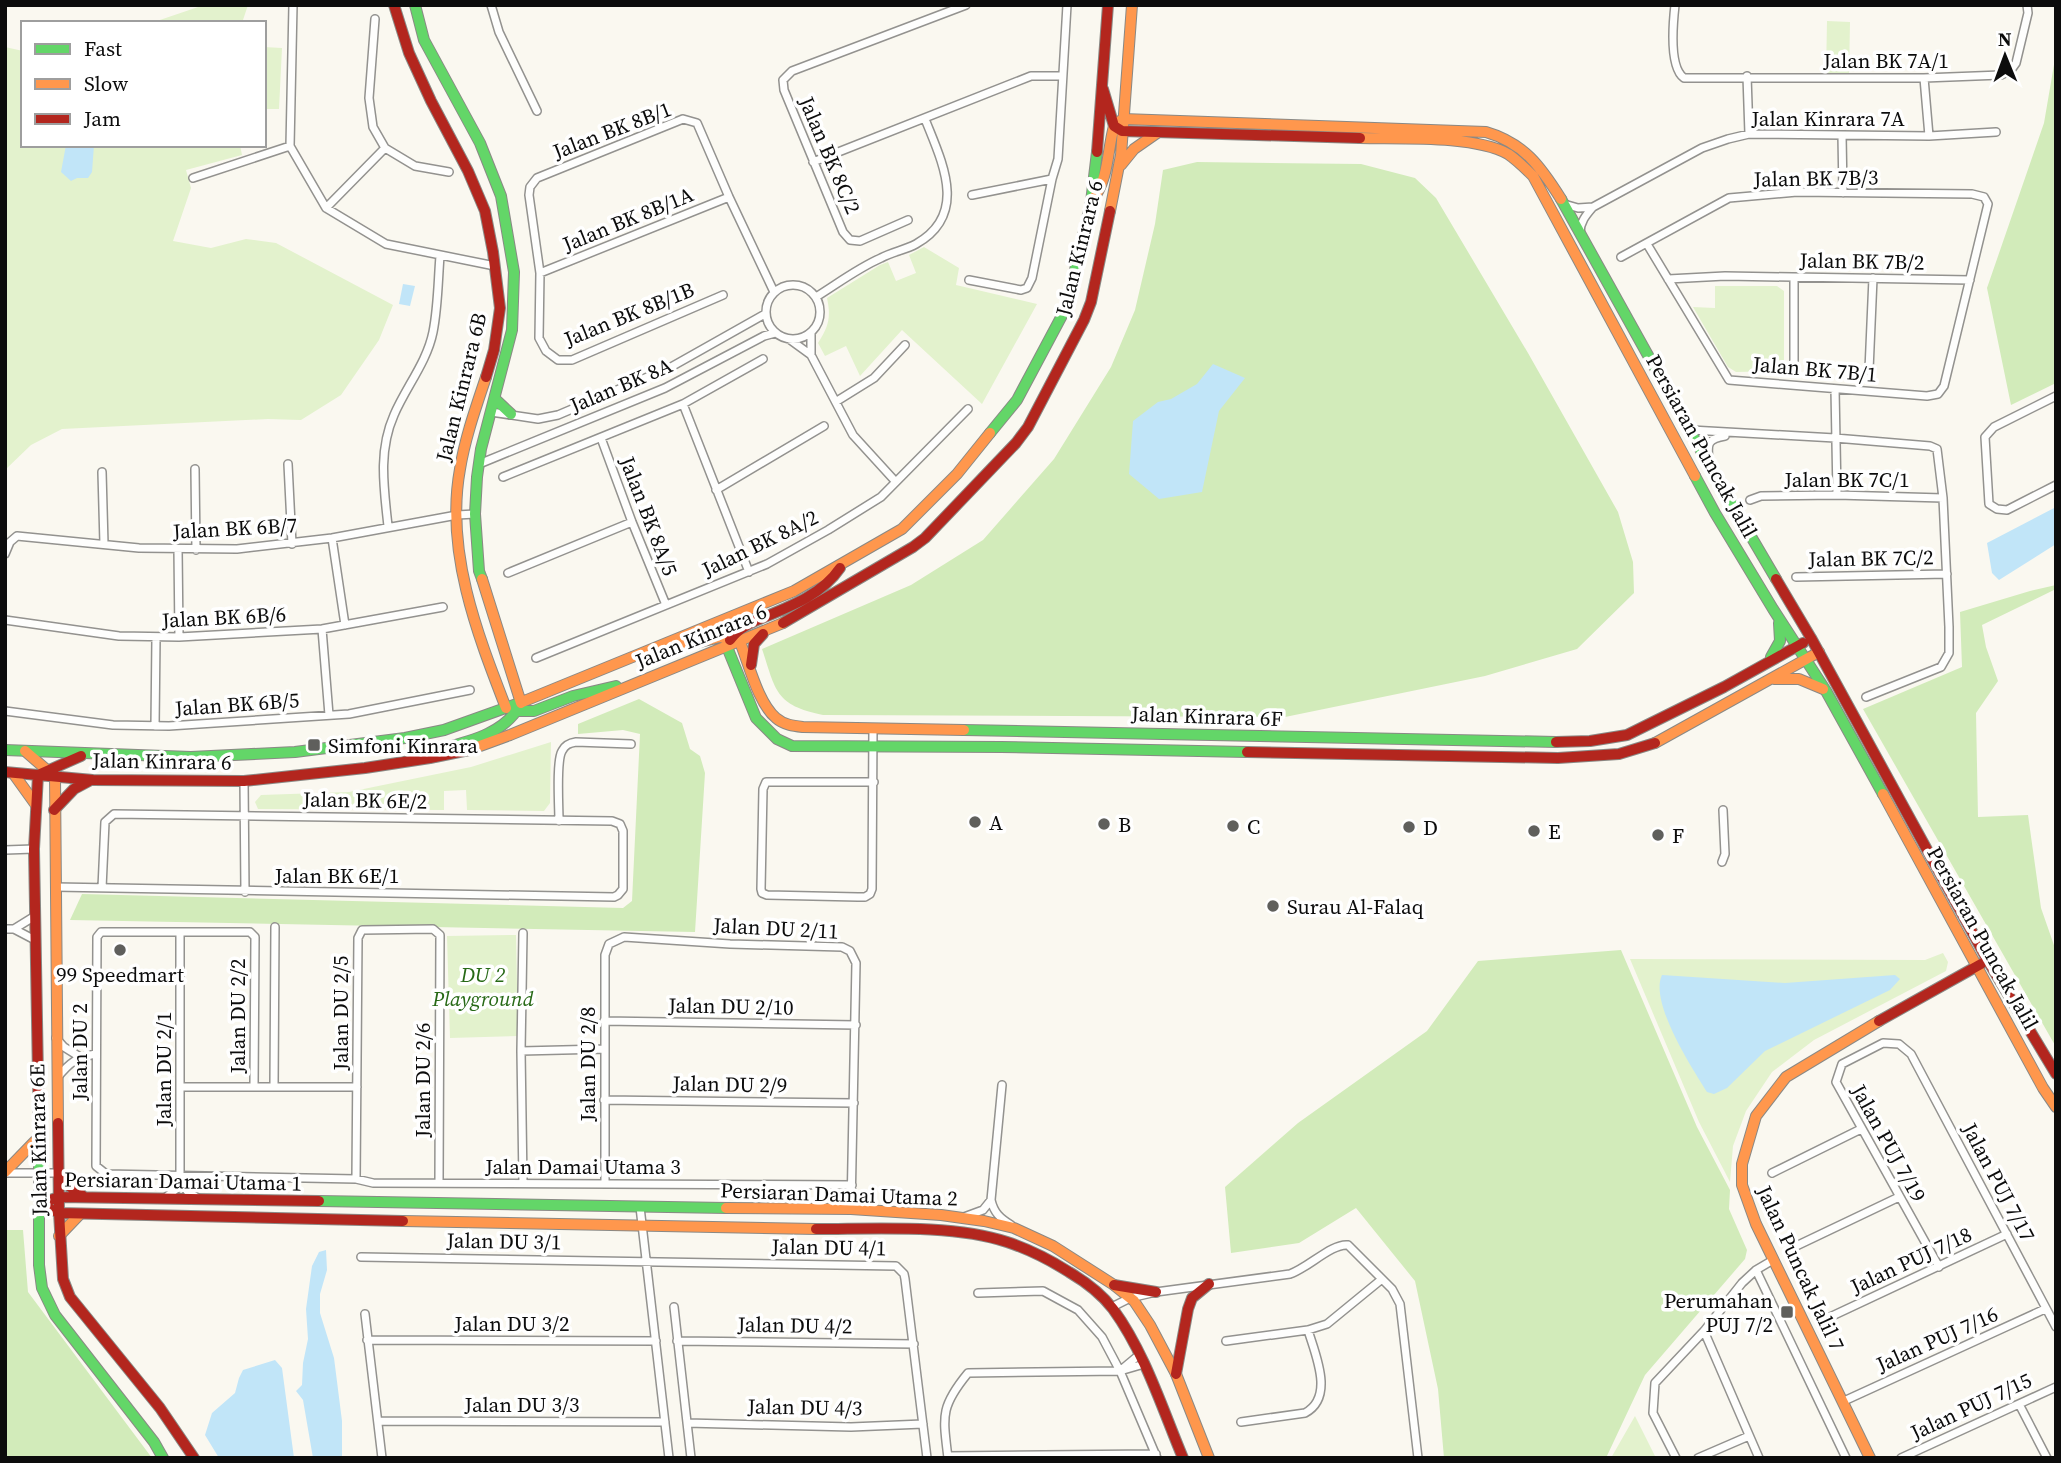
<svg xmlns="http://www.w3.org/2000/svg" width="2061" height="1463" viewBox="0 0 2061 1463" font-family="'Source Serif 4',serif">
	<rect width="100%" height="100%" fill="#faf8f0"/>
	<path fill="#e3f2cd" d="M204,5H248L242,23H151Z
		M1827,21L1850,22L1849,76L1826,75Z
		M5,47L23,51V145H240L242,155L186,170L191,188L173,241L211,248L246,239L276,243L393,305L379,340L341,395L301,420L268,419L62,429L31,445L5,470Z
		M264,47L282,48L279,109H264Z
		M924,247L959,268L956,285L1037,304L982,404L902,330L860,376L846,346L825,356L818,343C829,326 831,317 827,298L880,265L888,262L896,281L916,273L909,255Z
		M1715,286H1777L1784,291V371L1736,372L1728,367L1693,307L1715,308Z
		M551,742L550,803L544,811L467,810L466,790L444,791V810L258,809L255,802L261,795L349,792L471,767Z
		M516,935L518,1036L450,1038L447,936Z
		M1943,953L1948,962L1946,971L1814,1040L1772,1072L1746,1111L1733,1146L1730,1182L1699,1122L1630,959L1925,960Z
		M1635,1416L1656,1458H1611Z"/>
	<path fill="#d2ebba" d="M2056,53V383L2011,405L1987,288L2044,123Z
		M1197,162L1361,164L1415,178L1436,198L1528,353L1618,512L1633,562L1634,593L1577,649L1485,676L1285,717L823,715C775,705 776,691 762,649L911,585L983,540L1054,459L1111,367L1135,310L1155,224L1163,170Z
		M2056,585V589L1982,625L1986,647L1998,681L1976,713L1978,817L2028,815L2041,908L2056,951V1047L1863,709L1962,667L1960,612L2030,591Z
		M639,699L682,723L690,749L700,756L705,773L695,932L70,920L82,894L623,908L632,901L640,734L623,730L578,734V724Z
		M1621,950L1697,1127L1730,1190L1729,1209L1747,1250L1745,1259L1645,1375L1606,1458H1444L1438,1389L1415,1281L1356,1208L1299,1243L1231,1253L1225,1187L1298,1123L1427,1031L1478,961Z
		M5,1230H23L28,1292L152,1458H5Z"/>
	<path fill="#c1e5f8" d="M66,145H94L92,172L88,178H77L71,181L61,172Z
		M403,284L415,286L410,306L399,304Z
		M1213,364L1245,378L1219,411L1202,492L1159,499L1129,474L1133,421L1158,402L1171,399L1197,384Z
		M2056,507V544L1999,580L1992,573L1987,543Z
		M1662,975L1785,983L1895,975L1900,979L1890,990L1765,1051L1727,1088L1714,1094L1707,1092C1692,1068 1649,1002 1662,975Z
		M326,1250L327,1270L320,1294V1313L334,1358L342,1421V1458H313L303,1400L296,1391L302,1385L303,1363L308,1339L306,1309L312,1266L319,1252Z
		M275,1360L282,1368L294,1458H219L205,1435L212,1413L235,1393L239,1378L243,1370Z"/>
	<g fill="none" stroke-linecap="round" stroke-linejoin="round">
		<defs>
			<path id="street" d="M293,5L290,146L326,208L386,244L495,266
				M491,5L499,32L537,111
				M1675,5C1673,23 1669,67 1684,78H1924L2001,75L2011,70L2016,63L2028,13L2027,5
				M375,19L369,98L373,127L385,148L415,166L449,172
				M1747,76L1749,134
				M1924,78L1929,136
				M1842,135L1843,193
				M813,162L1031,76H1062
				M193,178L290,146
				M972,195L1052,179
				M1564,204L1578,208L1593,207
				M326,208L385,148
				M908,220L860,241L850,240L843,232L784,90L783,80L792,71L966,5
				M1580,233C1580,222 1586,215 1593,207L1702,148L1728,139L1749,134L1929,136L1996,132
				M1621,257L1729,198L1797,192L1972,194L1984,197L1988,204L1944,386L1938,394L1927,396L1729,380L1647,244
				M540,273L729,197
				M1794,278V362
				M1668,279L1725,276L1970,280
				M969,280L1021,290L1027,288L1032,278L1052,179L1058,159L1067,5
				M766 312a27 27 0 1 1 54 0a27 27 0 1 1-54 0Z
				M723,295L572,360H558L546,351L539,338L540,273L529,195L530,187L537,178L683,119L697,123L729,197L774,292
				M816,297C837,284 858,268 881,258C892,252 905,250 916,244C969,214 942,162 925,119
				M811,333V355
				M789,339L811,355L853,435L895,481
				M1869,370L1873,278
				M1835,389L1837,495
				M2056,396L1994,427L1985,437L1989,504L1997,509L2007,510L2056,485
				M837,401L874,378L905,345
				M683,404L749,572
				M491,412L538,419L558,415L671,367L765,314
				M1691,430L1835,438L1930,446L1937,449L1943,498L1949,627V653L1941,667L1866,697
				M601,438L632,522L666,605
				M1709,461C1707,444 1707,439 1725,436
				M288,464L292,544
				M479,464L665,388L764,336L775,333
				M195,469L196,550
				M102,472L104,544
				M503,477L683,404L763,359
				M716,490L824,426
				M1750,500L1761,496L1837,495L1943,498
				M388,526C384,488 378,451 394,415C406,387 427,362 433,332C438,307 438,281 440,256
				M332,538L345,625
				M178,549L179,637
				M5,554L10,542L17,536L139,548L237,549L332,538L457,515L475,514
				M508,573L632,522
				M1796,577L1947,574
				M5,620L119,636L179,637L322,629L443,607
				M322,629L329,715
				M536,658L767,564L828,530L881,497L968,409
				M5,711L113,725L169,726L349,714L470,690
				M155,726L156,638
				M873,728L872,889L870,894L865,897H858L767,895L762,893L761,889L763,789L766,782H874
				M244,781L245,892
				M559,821C559,807 556,761 562,751C565,745 569,743 576,742L631,744
				M5,850L34,849
				M1722,862L1725,854L1723,810
				M55,887L614,897L618,895L623,889V831L620,824L612,821L114,814L105,822L102,888
				M5,929H14L35,940
				M14,929L35,916
				M604,1021L856,1025
				M56,1038L64,1047L80,1057
				M521,1051L604,1049
				M57,1078C70,1062 77,1057 96,1054
				M1002,1085L991,1200C994,1213 1000,1218 1011,1225
				M180,1087H357
				M254,1087L255,937L250,932H101L97,937L96,1166L106,1174L356,1179L373,1183L852,1185
				M274,1087L275,927
				M604,1100L854,1103
				M5,1173H58
				M1772,1173L1861,1129
				M356,1179L358,938L362,930L433,929L440,935L439,1183
				M182,1180L187,1191L199,1199
				M523,1183L521,1051L523,933
				M605,1184V955L609,944L624,937L730,944L842,947L850,951L856,963L851,1209
				M165,1198L180,1186V933
				M640,1207L669,1458
				M964,1217L983,1210L991,1200
				M1792,1248L1899,1197
				M361,1257L896,1266L904,1274L905,1279L927,1458
				M1939,1267L1836,1082L1842,1064L1883,1043L1899,1044L1911,1054L2056,1327
				M1756,1270L1846,1458
				M978,1293L1043,1291L1078,1310L1102,1337L1120,1371L1157,1458
				M674,1307L691,1458
				M1112,1307L1130,1298L1156,1292L1290,1274C1308,1268 1332,1243 1348,1245L1392,1289L1400,1304L1418,1458
				M365,1314L382,1458
				M1830,1317L2007,1234
				M1704,1331L1759,1458
				M367,1340L656,1341
				M677,1341L914,1344
				M1226,1341L1308,1330L1327,1324L1382,1279
				M1121,1370L1139,1355
				M1844,1401L2045,1309
				M2019,1404L2047,1458
				M378,1421L665,1422
				M1241,1422L1305,1413C1335,1397 1315,1354 1308,1330
				M687,1423L851,1427L923,1424
				M948,1456L1156,1454
				M948,1458C943,1416 940,1407 968,1373L1120,1371L1144,1364
				M1676,1458L1653,1413L1655,1383L1704,1331L1742,1283L1756,1270L1773,1260
				M1698,1458L1749,1436
				M1901,1458L2056,1387"/>
			<path id="fast" d="M415,5L424,40L480,143L501,196L514,272L512,330L481,449L477,477L475,514L479,571L482,579
				M1561,199L1709,465L1776,579
				M495,399L511,414
				M990,433L1017,400L1066,308L1091,202L1097,152
				M1695,476L1715,513L1773,609L1826,691L1883,794
				M727,647L756,718L777,739L792,746L1001,747L1247,752
				M1771,657L1780,641L1779,623
				M513,711H534L573,696L616,686
				M964,730L1556,742
				M5,750L191,757L295,752L405,738L444,730L522,702
				M416,756C452,744 503,740 521,703
				M39,1134V1265L42,1288L55,1315L154,1442L163,1458
				M319,1201L726,1208"/>
			<path id="slow" d="M1120,121L1123,119L1486,132C1524,143 1541,167 1561,199
				M1360,138C1400,139 1474,135 1508,154C1517,160 1525,168 1533,176L1695,476
				M1121,165L1134,149L1157,133
				M1092,201C1109,179 1107,152 1114,126
				M1110,211L1121,155L1132,5
				M486,377C476,407 465,438 460,469C445,551 477,633 506,708
				M482,579L521,703
				M660,652L720,637L740,642C749,664 758,703 776,718C784,725 794,726 803,727L964,730
				M1774,679H1799L1823,689
				M522,702L794,591L902,529L957,474L990,433
				M1655,743L1819,652
				M469,750L510,735L783,623
				M25,751L55,777L58,1123
				M13,773L36,805
				M1883,794L2043,1088L2056,1107
				M5,1172L39,1137
				M726,1208L851,1209L941,1215L984,1221L1014,1228L1053,1246L1114,1285L1134,1301L1150,1325L1176,1374L1209,1458
				M403,1221L816,1229
				M59,1236L80,1214
				M1870,1458L1756,1224L1742,1185V1164L1756,1116L1786,1077L1879,1021"/>
			<path id="jam" d="M394,5L409,53L431,101L468,171L485,211L493,252L500,308L494,350L486,377
				M1103,89L1114,126L1122,131L1360,138
				M1097,152L1108,5
				M1776,579L1811,638L1988,961L2056,1074
				M783,623L913,547L925,538L1016,443L1028,427L1084,320L1091,302L1110,211
				M730,640C739,627 752,622 767,616C794,605 823,593 840,568
				M751,665L754,644L763,634
				M1556,742L1590,741L1627,735L1724,687L1803,643
				M1247,752L1558,758L1619,754L1655,743
				M5,772L93,780L244,781L365,768L430,758L469,750
				M54,810L74,789L89,781
				M1879,1021L1981,964
				M58,1123L59,1213L63,1279L70,1297L160,1408L194,1458
				M39,1134L34,849L38,775L81,756
				M59,1173L65,1183L83,1196
				M39,1204L59,1197L319,1201
				M39,1204L59,1213L403,1221
				M816,1229C874,1229 953,1224 1007,1242C1028,1249 1050,1260 1069,1272C1086,1282 1101,1293 1113,1309C1145,1353 1162,1408 1183,1458
				M1114,1285L1156,1292
				M1176,1374L1188,1309L1192,1298L1209,1284"/>
		</defs>
		<use href="#street" stroke="#93928f" stroke-width="10"/>
		<use href="#fast" stroke="#8a8985" stroke-width="12"/>
		<use href="#slow" stroke="#8a8985" stroke-width="12"/>
		<use href="#jam" stroke="#8a8985" stroke-width="12"/>
		<use href="#street" stroke="#fefefd" stroke-width="7"/>
		<use href="#fast" stroke="#63d668" stroke-width="10"/>
		<use href="#slow" stroke="#ff974d" stroke-width="10"/>
		<use href="#jam" stroke="#b3261e" stroke-width="10"/>
	</g>
	<g fill="#5f5f5c" stroke="#fff" stroke-width="2.5">
		<rect x="307" y="738" width="14" height="14" rx="3.5"/>
		<circle cx="975" cy="822" r="7"/>
		<circle cx="1104" cy="824" r="7"/>
		<circle cx="1233" cy="826" r="7"/>
		<circle cx="1409" cy="827" r="7"/>
		<circle cx="1534" cy="831" r="7"/>
		<circle cx="1658" cy="835" r="7"/>
		<circle cx="1273" cy="906" r="7"/>
		<circle cx="120" cy="950" r="7"/>
		<rect x="1780" y="1305" width="14" height="14" rx="3.5"/>
	</g>
	<g text-anchor="middle" dominant-baseline="central" stroke-width="7" stroke-linejoin="round" paint-order="stroke">
		<g font-size="21" fill="#0c0c0c" stroke="#fff">
			<text x="1886" y="60">Jalan BK 7A/1</text>
			<text x="1828" y="118">Jalan Kinrara 7A</text>
			<text transform="translate(612 130) rotate(-21)">Jalan BK 8B/1</text>
			<text transform="translate(830 155) rotate(67)">Jalan BK 8C/2</text>
			<text transform="translate(1816 178) rotate(-1)">Jalan BK 7B/3</text>
			<text transform="translate(628 219) rotate(-22)">Jalan BK 8B/1A</text>
			<text transform="translate(1079 248) rotate(-76)">Jalan Kinrara 6</text>
			<text transform="translate(1862 261) rotate(1)">Jalan BK 7B/2</text>
			<text transform="translate(629 314) rotate(-22)">Jalan BK 8B/1B</text>
			<text transform="translate(1815 369) rotate(5)">Jalan BK 7B/1</text>
			<text transform="translate(621 385) rotate(-23)">Jalan BK 8A</text>
			<text transform="translate(461 387) rotate(-76)">Jalan Kinrara 6B</text>
			<text transform="translate(1702 446) rotate(61)">Persiaran Puncak Jalil</text>
			<text x="1847" y="479">Jalan BK 7C/1</text>
			<text transform="translate(649 516) rotate(69)">Jalan BK 8A/5</text>
			<text transform="translate(235 528) rotate(-3)">Jalan BK 6B/7</text>
			<text transform="translate(760 543) rotate(-26)">Jalan BK 8A/2</text>
			<text transform="translate(1871 558) rotate(-1)">Jalan BK 7C/2</text>
			<text transform="translate(224 617) rotate(-3)">Jalan BK 6B/6</text>
			<text transform="translate(701 636) rotate(-22)">Jalan Kinrara 6</text>
			<text transform="translate(237 704) rotate(-4)">Jalan BK 6B/5</text>
			<text transform="translate(1207 716) rotate(2)">Jalan Kinrara 6F</text>
			<text transform="translate(162 761) rotate(1)">Jalan Kinrara 6</text>
			<text transform="translate(365 800) rotate(1)">Jalan BK 6E/2</text>
			<text x="337" y="875">Jalan BK 6E/1</text>
			<text transform="translate(776 928) rotate(3)">Jalan DU 2/11</text>
			<text transform="translate(1983 938) rotate(61)">Persiaran Puncak Jalil</text>
			<text transform="translate(731 1006) rotate(1)">Jalan DU 2/10</text>
			<text transform="translate(340 1013) rotate(-90)">Jalan DU 2/5</text>
			<text transform="translate(237 1016) rotate(-90)">Jalan DU 2/2</text>
			<text transform="translate(79 1052) rotate(-90)">Jalan DU 2</text>
			<text transform="translate(587 1064) rotate(-90)">Jalan DU 2/8</text>
			<text transform="translate(163 1069) rotate(-90)">Jalan DU 2/1</text>
			<text transform="translate(422 1080) rotate(-90)">Jalan DU 2/6</text>
			<text transform="translate(730 1084) rotate(1)">Jalan DU 2/9</text>
			<text transform="translate(38 1140) rotate(-91)">Jalan Kinrara 6E</text>
			<text transform="translate(1889 1143) rotate(61)">Jalan PUJ 7/19</text>
			<text x="583" y="1166">Jalan Damai Utama 3</text>
			<text transform="translate(183 1181) rotate(1)">Persiaran Damai Utama 1</text>
			<text transform="translate(1999 1182) rotate(62)">Jalan PUJ 7/17</text>
			<text transform="translate(839 1194) rotate(2)">Persiaran Damai Utama 2</text>
			<text transform="translate(504 1241) rotate(1)">Jalan DU 3/1</text>
			<text transform="translate(829 1247) rotate(1)">Jalan DU 4/1</text>
			<text transform="translate(1911 1260) rotate(-25)">Jalan PUJ 7/18</text>
			<text transform="translate(1801 1268) rotate(65)">Jalan Puncak Jalil 7</text>
			<text x="512" y="1323">Jalan DU 3/2</text>
			<text transform="translate(795 1325) rotate(1)">Jalan DU 4/2</text>
			<text transform="translate(1937 1339) rotate(-24)">Jalan PUJ 7/16</text>
			<text x="522" y="1404">Jalan DU 3/3</text>
			<text transform="translate(1971 1406) rotate(-25)">Jalan PUJ 7/15</text>
			<text transform="translate(805 1407) rotate(1)">Jalan DU 4/3</text>
		</g>
		<g font-size="21" fill="#0c0c0c" stroke="#fff" text-anchor="start">
			<text x="328" y="745">Simfoni Kinrara</text>
			<text x="989" y="822">A</text>
			<text x="1118" y="824">B</text>
			<text x="1247" y="826">C</text>
			<text x="1423" y="827">D</text>
			<text x="1548" y="831">E</text>
			<text x="1672" y="835">F</text>
			<text x="1287" y="906">Surau Al-Falaq</text>
			<text x="120" y="974" text-anchor="middle">99 Speedmart</text>
			<text x="1773" y="1300" text-anchor="end">Perumahan<tspan x="1773" dy="24">PUJ 7/2</tspan></text>
		</g>
		<g font-size="21" font-style="italic" fill="#276916" stroke="#fff">
			<text x="483" y="974">DU 2<tspan x="483" dy="24">Playground</tspan></text>
		</g>
	</g>
	<rect width="2061" height="1463" fill="none" stroke="#0c0c0c" stroke-width="14"/>
	<rect x="21" y="21" width="245" height="126" fill="#ffffff" stroke="#9e9e9e" stroke-width="2"/>
	<rect x="35" y="44" width="35" height="10" fill="#63d668" stroke="#9e9e9e" stroke-width="2"/>
	<text x="84" y="56" font-size="21" fill="#0c0c0c">Fast</text>
	<rect x="35" y="79" width="35" height="10" fill="#ff974d" stroke="#9e9e9e" stroke-width="2"/>
	<text x="84" y="91" font-size="21" fill="#0c0c0c">Slow</text>
	<rect x="35" y="114" width="35" height="10" fill="#b3261e" stroke="#9e9e9e" stroke-width="2"/>
	<text x="84" y="126" font-size="21" fill="#0c0c0c">Jam</text>
	<g transform="translate(2005 56) rotate(359)" stroke="#ffffff" stroke-width="5" paint-order="stroke">
	<path d="M0-5L12 26L0 18L-12 26Z" fill="#0c0c0c"/>
	<text y="-10" font-size="19" font-weight="bold" text-anchor="middle" fill="#0c0c0c">N</text>
	</g>
</svg>
